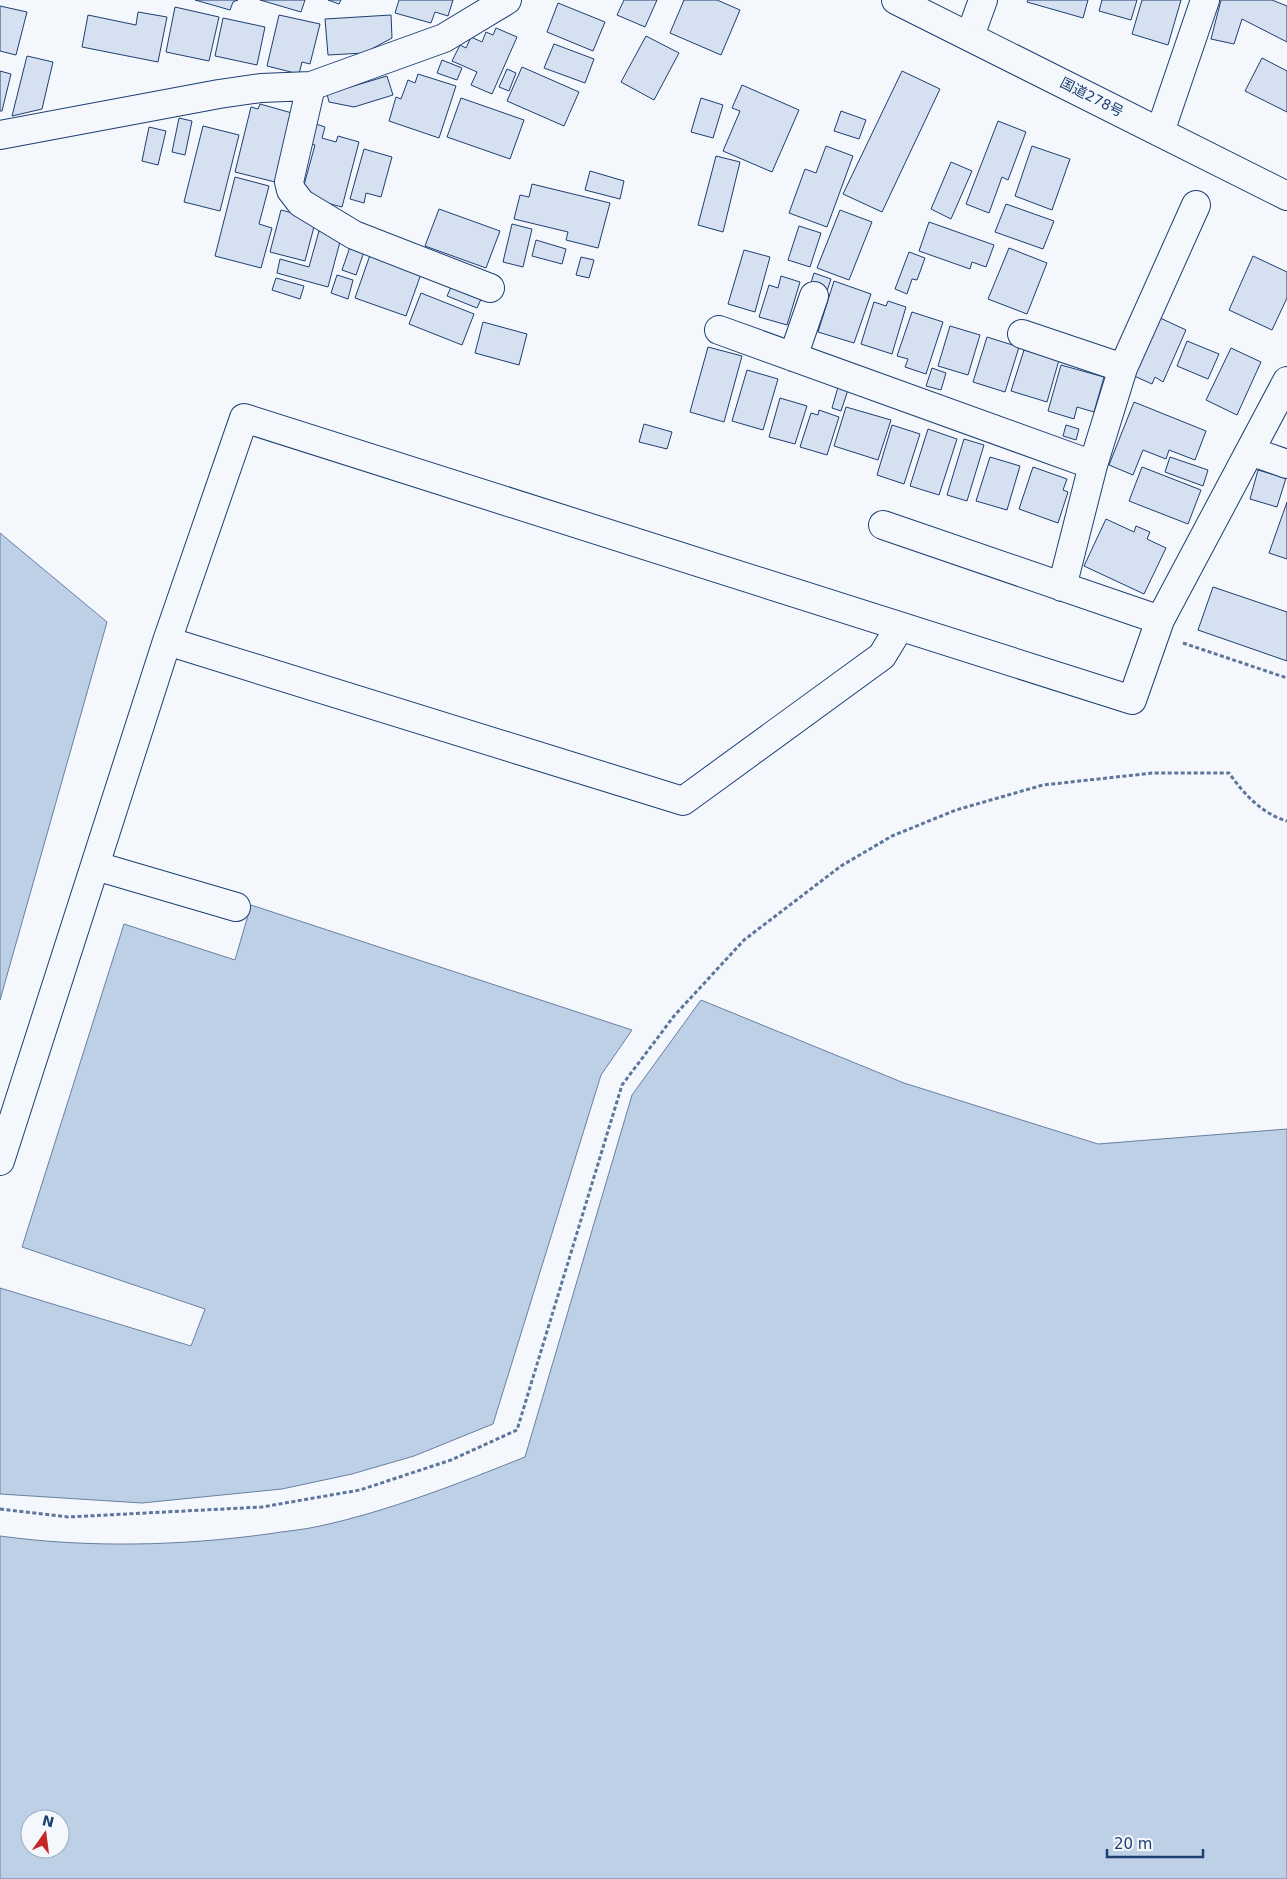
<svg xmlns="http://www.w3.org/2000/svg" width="1287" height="1879" viewBox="0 0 1287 1879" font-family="'DejaVu Sans','Noto Sans JP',sans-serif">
	<rect width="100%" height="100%" fill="#f4f7fb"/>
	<path fill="#bed0e5" stroke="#687fa3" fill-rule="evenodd" d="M0,533L107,622L0,1000Z
		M251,905L632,1030L601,1075L493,1424L414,1456L352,1474L282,1489L142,1503L0,1494V1288L191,1346L205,1309L22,1247L124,924L235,960Z
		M701,1000L904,1083L1098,1144L1287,1129V1879H0V1536C88,1548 180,1546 268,1534C285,1531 303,1530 320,1526C389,1511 460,1483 525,1457L632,1095ZM30,1819H60V1849H30Z"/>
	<path fill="#d5e0f0" stroke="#1d3f73" d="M195,0H238L233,2L230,10Z
		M260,0H305L301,12Z
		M328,0H341L339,4Z
		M399,0H453L448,16L435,12L431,23L395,13Z
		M624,0H657L645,27L617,15Z
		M684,0H717L740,10L721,55L670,33Z
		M1028,0H1088L1083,18L1027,2Z
		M1102,0H1137L1131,20L1099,11Z
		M1142,0H1181L1168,45L1132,34Z
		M1221,0H1272L1287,6V42L1242,19L1234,44L1211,39Z
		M558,3L605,22L593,51L547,32Z
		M0,6L27,12L16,55L0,51Z
		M175,7L219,17L209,61L166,52Z
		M138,12L167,17L158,62L82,47L88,15L136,25Z
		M279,15L320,24L310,64L302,62L299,74L267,66Z
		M391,15L392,38L364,53L328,55L325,19Z
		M223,18L265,27L257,65L215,56Z
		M496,28L517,37L492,94L471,85L477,72L452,61L460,45L466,48L471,37L482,42L486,32L493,35Z
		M646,36L679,53L654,100L621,82Z
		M554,44L594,59L585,83L544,68Z
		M27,56L53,62L42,109L12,116Z
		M1262,58L1287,71V112L1245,91Z
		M442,60L462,68L457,80L437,73Z
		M522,67L579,92L564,126L507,101Z
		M507,69L516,73L509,91L499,87Z
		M0,71L11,74L2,111H0Z
		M902,71L940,89L882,212L843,194Z
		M418,74L456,86L439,138L389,121L396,97L401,99L408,80L415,83Z
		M387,76L393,95L354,107L329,102L327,94Z
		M742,85L799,110L772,172L723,151L740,111L732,108Z
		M461,98L524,120L510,159L447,137Z
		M701,98L723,105L713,138L691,132Z
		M260,104L292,113L275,182L235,172L251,107L258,109Z
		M841,111L866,120L859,139L834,131Z
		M179,118L192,121L185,155L172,152Z
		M998,121L1026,132L1008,180L1002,177L989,213L966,204Z
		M313,123L325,127L322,138L336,142L338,136L359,142L342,207L301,196L315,145L307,143Z
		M203,126L239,135L220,211L184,202Z
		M149,127L166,131L158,165L142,161Z
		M826,146L853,156L827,227L789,213L805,169L816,173Z
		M1032,146L1070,159L1052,210L1015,196Z
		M364,149L392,157L381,197L366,193L364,203L350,199Z
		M716,156L740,162L723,232L698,225Z
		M951,162L972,171L951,219L931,209Z
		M590,171L624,181L620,199L585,190Z
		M235,177L269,186L259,224L272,228L261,268L215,256Z
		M532,184L610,203L598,248L566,240L568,232L514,219L520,195L529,197Z
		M1006,204L1054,221L1043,249L995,232Z
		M439,209L500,231L486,268L425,246Z
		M281,210L316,219L305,261L270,252Z
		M840,210L872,222L849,280L817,268Z
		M929,222L994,245L986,267L972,262L970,269L919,251Z
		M512,224L532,229L523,267L503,262Z
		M799,226L821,233L810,267L788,260Z
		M319,231L341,238L328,287L277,273L280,259L309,267Z
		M536,240L566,249L562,264L532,256Z
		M350,247L364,252L356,275L342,270Z
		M1009,248L1047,263L1027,314L988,299Z
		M744,250L770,257L755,312L728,304Z
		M909,252L925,258L917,280L912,279L907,294L895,289Z
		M370,255L421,274L406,316L355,298Z
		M1253,256L1287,272V298L1272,330L1229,310Z
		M581,257L594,260L589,278L576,275Z
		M814,273L831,279L827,291L810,286Z
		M337,275L353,280L348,299L331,293Z
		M781,276L800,282L787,325L759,317L769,285L778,288Z
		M276,278L304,286L300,299L272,290Z
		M834,281L871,294L854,343L818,332Z
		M452,285L482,297L477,308L447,296Z
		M421,293L474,314L462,345L409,324Z
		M888,301L906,307L892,354L861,344L874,302L886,306Z
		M912,312L943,322L926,374L905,367L908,359L897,356Z
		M1158,317L1186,330L1163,382L1155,377L1152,384L1132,375Z
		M483,322L527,334L519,365L475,353Z
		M950,326L980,335L968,375L938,366Z
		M987,337L1019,347L1005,392L973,382Z
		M1187,341L1219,354L1208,379L1177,366Z
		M708,347L742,356L724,422L690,412Z
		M1231,348L1261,362L1237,415L1206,400Z
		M1024,350L1059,360L1047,402L1011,391Z
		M1061,365L1104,377L1094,412L1077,407L1074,419L1048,411Z
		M932,368L946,373L941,390L926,386Z
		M747,370L778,379L763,430L732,421Z
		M838,387L848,390L841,411L832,408Z
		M780,398L807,406L795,444L769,437Z
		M1134,402L1206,431L1195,460L1169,450L1166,459L1143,450L1133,475L1109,465Z
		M846,407L891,420L878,460L834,446Z
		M819,410L839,417L827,455L800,447L811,413L818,415Z
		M644,424L672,432L667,449L639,442Z
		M892,425L920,434L904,484L877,475Z
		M1066,425L1079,429L1076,440L1063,436Z
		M928,429L957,439L939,495L910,486Z
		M964,439L984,445L967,501L947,495Z
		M990,457L1020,466L1007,510L976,501Z
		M1170,457L1208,470L1203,486L1165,472Z
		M1033,467L1067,479L1063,490L1068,492L1058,523L1019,509Z
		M1142,467L1201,490L1188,524L1129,501Z
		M1258,470L1286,478L1277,507L1250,499Z
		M1287,502V559L1269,553Z
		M1106,519L1134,532L1136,526L1150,532L1147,539L1166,548L1144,594L1084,566Z
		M1213,587L1287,612V661L1198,630Z"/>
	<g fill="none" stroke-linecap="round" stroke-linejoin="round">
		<defs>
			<path id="minor" d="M970,36L983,0
				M311,86L289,182L291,190L301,203L354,235L490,288
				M1160,132L1205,0
				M0,135L219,94L261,88L311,86L444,38L507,0
				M719,330L1093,465
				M1022,334L1123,368
				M793,357L814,296
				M1250,451L1287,464
				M883,525L1160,620
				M1062,587L1093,465L1123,368L1196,205
				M167,641L683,801L882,656L899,628
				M96,866L236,907
				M0,1161L167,641L244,418L1132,700L1160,620L1287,381"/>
			<path id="highway" d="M896,0L1287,196"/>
		</defs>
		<use href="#minor" stroke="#1d3f73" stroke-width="30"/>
		<use href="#highway" stroke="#1d3f73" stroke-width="30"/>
		<path stroke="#5e769c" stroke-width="3" stroke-dasharray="4 2.5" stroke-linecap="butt" d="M1183,643L1287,678
			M0,1509L68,1517L262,1507L360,1490L451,1460L517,1430L622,1085L674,1016L744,940L841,866L892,836L956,810L1043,785L1153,773H1229C1243,793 1262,814 1287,821"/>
		<use href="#minor" stroke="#f4f7fb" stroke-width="28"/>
		<use href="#highway" stroke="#f4f7fb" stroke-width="28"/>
	</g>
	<g text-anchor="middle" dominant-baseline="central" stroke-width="4" stroke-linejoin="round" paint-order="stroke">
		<g font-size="14" fill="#1d3f73" stroke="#f4f7fb">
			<text transform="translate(1092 97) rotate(27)">国道278号</text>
		</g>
	</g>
	<g transform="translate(45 1834) rotate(14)"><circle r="24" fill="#f4f7fb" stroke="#9eadc5"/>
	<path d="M0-4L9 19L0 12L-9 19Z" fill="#c62828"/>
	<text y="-8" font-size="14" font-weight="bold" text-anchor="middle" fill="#1d3f73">N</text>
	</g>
	<path d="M1107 1849v8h96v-8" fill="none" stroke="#1d3f73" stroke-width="2.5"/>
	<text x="1114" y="1849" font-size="15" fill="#1d3f73" stroke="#f4f7fb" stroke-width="4" paint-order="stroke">20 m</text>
</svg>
